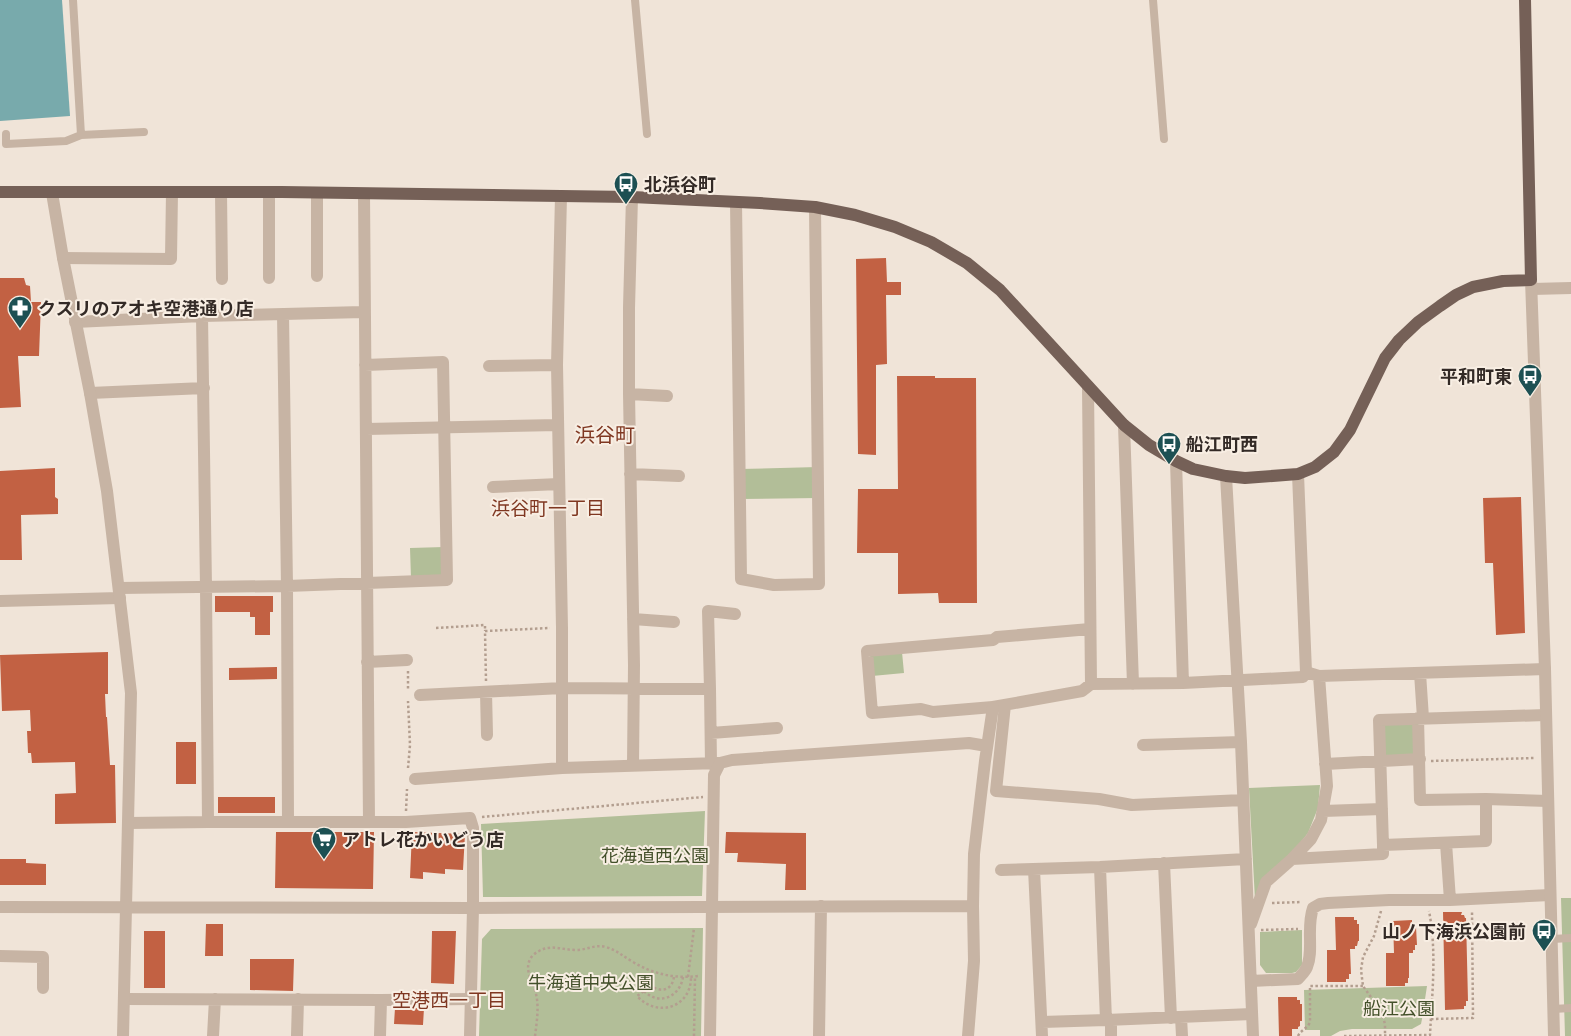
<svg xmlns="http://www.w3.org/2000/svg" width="1571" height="1036" viewBox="0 0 1571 1036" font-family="Raleway,'Noto Sans JP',sans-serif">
	<rect width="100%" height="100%" fill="#f0e4d8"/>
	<path fill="#b2be98" d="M818,467V498L740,499V469Z
		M444,547L445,577L411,578L410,548Z
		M902,652L904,673L872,676L870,654Z
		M1418,718L1420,759L1380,761L1379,720Z
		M1320,785L1318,808L1308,833L1255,900L1249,788Z
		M705,811L702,896L483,897L481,824Z
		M1561,898H1571V1036H1565Z
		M703,928L701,1036H479L482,939L491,929Z
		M1302,930V965L1296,972L1292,973H1266L1260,965V932Z
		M1427,986L1422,1019L1421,1024L1412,1029H1352L1340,1031L1331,1036H1320V1030H1305L1304,990Z"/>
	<path fill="#78aaac" d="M0,0H62L70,116L0,121Z"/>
	<path fill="#c26143" d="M886,258L887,282H901V295H886L887,364L876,365V455L858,454L856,259Z
		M0,278H24L26,285L30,286L31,302H41L39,356H18L21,407L0,408Z
		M897,376H935V378H976L977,603H939L938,593L898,594V553H857L858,489H898Z
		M55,468V497L58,499V514L21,515L22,560H0V471Z
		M1521,497L1525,633L1496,635L1493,563H1485L1483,498Z
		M215,596H273V612H270V635H255V617H250V612H215Z
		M108,652V694H105L106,717H107L110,765H115L116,823L55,824V794L76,793L75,762L32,763L31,753H28L27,731H31L30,710L2,711L0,655Z
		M277,667V679L229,680V668Z
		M176,742H196V784H176Z
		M218,797H275V813H218Z
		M276,832H374L373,889L275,888Z
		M412,832L465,834L463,870L445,869V874L423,872V879L410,878Z
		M726,832L806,833V890H785L786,864L737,862L738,853H725Z
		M0,859H26V863L46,864V885H0Z
		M1443,912H1462L1461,915H1464L1465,918H1466L1468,1001H1466V1006H1464V1009L1445,1010Z
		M1335,917H1354V920H1357V924H1359V941H1358L1357,946H1355V949H1350L1351,974H1349V979H1346V982H1327V950H1336Z
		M1412,920V924H1415V927H1416L1417,945H1415V950H1413V953H1409V978H1408V983H1405V986H1386V953H1394L1393,921Z
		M206,924H223V956H205Z
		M144,931H165V988H144Z
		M432,931H456L454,984L431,983Z
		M250,959H294L293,991L250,990Z
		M1278,997H1297V1000H1300V1004H1302V1021H1300V1026L1298,1027V1029H1292V1036H1279Z
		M395,1008H424L423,1025L394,1024Z"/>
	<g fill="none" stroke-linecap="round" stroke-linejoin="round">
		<path stroke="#b39e8f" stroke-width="2.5" stroke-dasharray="2.5 2.5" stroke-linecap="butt" d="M436,628L485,625V631
			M408,671V691
			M486,681L485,631L550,628
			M1431,761L1535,758
			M408,768L410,745L408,701
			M406,811L407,789
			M482,817L703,797
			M1272,903L1302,902
			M1381,911L1374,936L1363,957L1361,970L1363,986L1381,1011L1385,1024V1035
			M1261,930L1298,929
			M674,977C672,990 662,993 651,986L637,996C657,1018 691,1008 691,977
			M688,977L694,928
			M644,991C659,1006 680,997 683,977
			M1431,1019L1473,1018L1472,911
			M535,1036C537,1020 540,1003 534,987C531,978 526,971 529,962C530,957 535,953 539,951C552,944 562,950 576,950C587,950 595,944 606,947C616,950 623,956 633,962C653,974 675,979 698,976
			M694,1036L695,977
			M1298,1036C1301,1030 1308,1028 1310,1022V986H1363
			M1344,1036L1430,1035C1432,994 1437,952 1429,911"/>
		<path stroke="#c7b4a4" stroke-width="8" d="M635,0L647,134
			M1153,0L1164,139
			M6,134V144L66,141L81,135L73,0
			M81,135L144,132
			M1552,939L1571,938
			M1553,1009L1571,1008"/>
		<path stroke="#c7b4a4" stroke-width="12" d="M221,192L222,279
			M269,192V278
			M317,193V276
			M364,194L369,822
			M561,196L557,365L562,628V768
			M632,197L629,308V394L634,665L633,765
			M736,202L741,579L774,585L819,584L815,207
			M63,258L171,259L172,192
			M1532,289L1571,288
			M283,314L287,586L288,822
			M202,316L206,587L208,822
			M75,322L202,316L363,312
			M489,366L557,365
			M1088,386L1091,684
			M90,393L204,388
			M629,394L667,396
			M1124,425L1133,684
			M366,429L558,425
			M1176,461L1183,683
			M630,474L679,476
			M1298,474L1306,672
			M1226,476L1241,742L1253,1036
			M493,487L559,484
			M119,588L287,586L447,580L443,362L365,365
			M0,601L120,598
			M633,619L674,622
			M1090,629L997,637L993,640L867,651L872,713L921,709L933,712L993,707L1082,691L1091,684L1183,683L1303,677L1306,672L1319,676L1545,669
			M367,662L407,660
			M1420,673L1423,718
			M710,689L708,611L735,614
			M486,692L487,735
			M420,695L562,688L710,689L711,764
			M1005,705L996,791L1099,799L1132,805L1243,800
			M1418,718L1420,800L1486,799L1548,801
			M711,733L777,728
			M1143,745L1241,742
			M1325,764L1420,759
			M415,779L562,768L718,763
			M1323,811L1382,809
			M128,823L208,822H406L470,818L473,828V908
			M1446,843L1450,900
			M1383,845L1379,720L1546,715
			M1292,859L1383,854V845L1486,841V799
			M1164,863L1171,1018
			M1100,867L1106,1020
			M1034,869L1042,1036
			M1001,870L1100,867L1246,859
			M1251,924L1266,882L1292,859L1311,839L1321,820L1327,786L1319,676
			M0,956L43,957V988
			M1251,981L1298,979C1301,975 1305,972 1307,967C1314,950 1306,928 1313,908L1320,904L1328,903L1389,900H1450L1550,895
			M124,999L381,1000L470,999
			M1181,1017L1182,1036
			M1111,1020V1036
			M1042,1022L1106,1020L1252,1014
			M213,1036L215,999
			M297,1036L298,999
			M380,1036L381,1000
			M710,1036L712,907"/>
		<path stroke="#c7b4a4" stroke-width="12" d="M52,193L63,258L90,393L107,491L131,693L123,1036
			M1531,280L1545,669L1554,1036
			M0,907L473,908L973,906L974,854L985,761L993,707
			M712,907L714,775L720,763L732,760L969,743L987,746
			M470,1036L473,908
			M819,1036L821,906
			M968,1036L974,961L973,906"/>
		<path stroke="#756057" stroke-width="12" d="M0,192H282L632,197L760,203L815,207L855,215L895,227L931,242L967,263L1000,290L1124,425L1149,445L1176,461L1193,469L1226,476L1245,478L1298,474L1315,467L1334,452L1350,430L1385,358L1399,340L1418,322L1440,306L1456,295L1473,287L1503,281L1531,280L1525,0"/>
	</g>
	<defs>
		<symbol id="bus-pin" viewBox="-11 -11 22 30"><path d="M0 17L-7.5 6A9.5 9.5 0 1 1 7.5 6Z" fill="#1d5053" stroke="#f8eee3"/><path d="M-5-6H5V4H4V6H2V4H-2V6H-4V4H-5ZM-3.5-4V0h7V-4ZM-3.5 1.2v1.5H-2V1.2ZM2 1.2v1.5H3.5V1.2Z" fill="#fff"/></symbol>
		<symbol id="pharmacy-pin" viewBox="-11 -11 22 30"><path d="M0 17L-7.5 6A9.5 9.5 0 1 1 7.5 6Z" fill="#1d5053" stroke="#f8eee3"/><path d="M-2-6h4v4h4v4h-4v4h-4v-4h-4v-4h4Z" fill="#fff"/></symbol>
		<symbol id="supermarket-pin" viewBox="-11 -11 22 30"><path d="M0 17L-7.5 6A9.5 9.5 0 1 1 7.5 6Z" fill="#1d5053" stroke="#f8eee3"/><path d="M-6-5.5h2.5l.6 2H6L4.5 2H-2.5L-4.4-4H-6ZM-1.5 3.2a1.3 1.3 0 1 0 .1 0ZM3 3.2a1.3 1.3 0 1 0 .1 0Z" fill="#fff"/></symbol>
	</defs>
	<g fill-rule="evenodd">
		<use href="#bus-pin" x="612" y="170" width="28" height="38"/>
		<use href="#pharmacy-pin" x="6" y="294" width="28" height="38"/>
		<use href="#bus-pin" x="1516" y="362" width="28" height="38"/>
		<use href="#bus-pin" x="1155" y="430" width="28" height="38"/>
		<use href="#supermarket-pin" x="310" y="825" width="28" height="38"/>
		<use href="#bus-pin" x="1530" y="917" width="28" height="38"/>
	</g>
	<g text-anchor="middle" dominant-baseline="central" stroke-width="4" stroke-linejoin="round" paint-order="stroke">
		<g font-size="18" font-weight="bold" fill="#332a26" stroke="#f8eee3" text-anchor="start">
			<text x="644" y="184">北浜谷町</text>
			<text x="38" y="308">クスリのアオキ空港通り店</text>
			<text x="1512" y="376" text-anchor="end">平和町東</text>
			<text x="1186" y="444">船江町西</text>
			<text x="342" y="839">アトレ花かいどう店</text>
			<text x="1526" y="931" text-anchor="end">山ノ下海浜公園前</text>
		</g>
		<g font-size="18" fill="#43502a" stroke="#f8eee3">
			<text x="655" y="855">花海道西公園</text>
			<text x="591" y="982">牛海道中央公園</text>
			<text x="1399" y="1008">船江公園</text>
		</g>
		<g font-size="19" fill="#7f3721" stroke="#f8eee3">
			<text x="548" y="508">浜谷町一丁目</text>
			<text x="449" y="1000">空港西一丁目</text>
		</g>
		<g font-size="20" fill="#7f3721" stroke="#f8eee3">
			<text x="605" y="435">浜谷町</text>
		</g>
	</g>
</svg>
